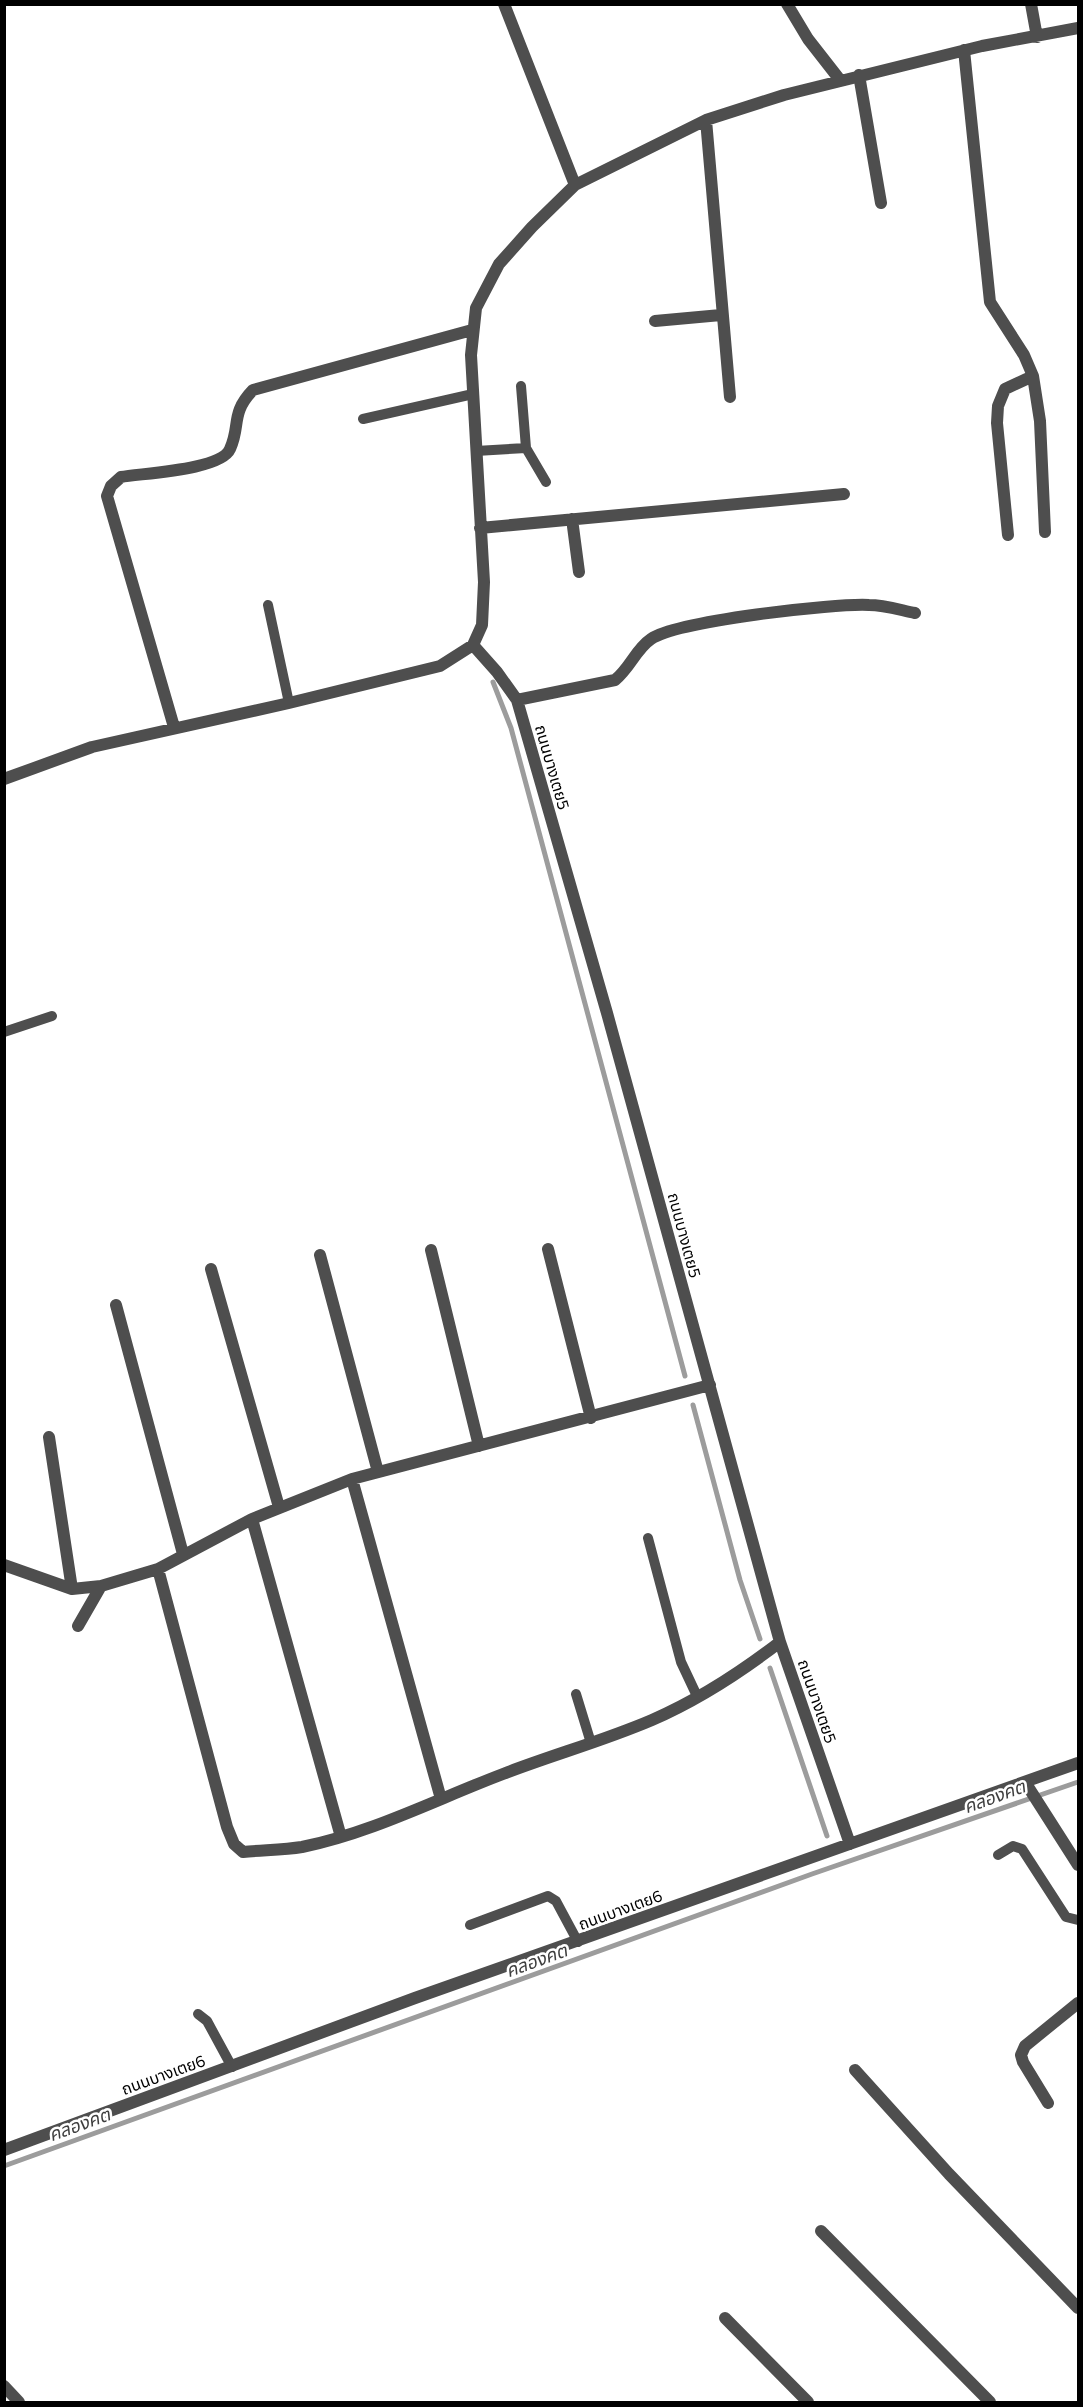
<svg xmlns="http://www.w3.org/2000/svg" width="1083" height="2407" viewBox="0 0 1083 2407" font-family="Commissioner,'Noto Sans Thai',sans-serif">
	<rect width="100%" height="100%" fill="#fff"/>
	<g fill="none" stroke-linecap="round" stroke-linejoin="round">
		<path stroke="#9c9c9c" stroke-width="5" d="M493,682L511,728L685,1376
			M693,1405L740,1580L760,1639
			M770,1668L827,1836
			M4,2166L812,1874L1078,1782"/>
		<path stroke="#4e4e4e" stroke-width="10" d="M363,419L473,394
			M526,448L546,482
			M476,451L526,448L521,386
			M268,605L289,703
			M4,1032L52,1016
			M648,1538L681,1662L697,1696
			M576,1694L591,1743
			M998,1855L1013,1846L1022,1849L1066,1917L1078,1920
			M470,1925L548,1896L556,1901L578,1942
			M198,2014L207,2021L232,2067"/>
		<path stroke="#4e4e4e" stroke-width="12" d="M504,4L575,185
			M787,4L808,39L840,80
			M1031,4L1037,37
			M964,50L990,302L1024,355L1033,376L1040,421L1045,532
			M859,75L881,203
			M706,120L730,397
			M655,321L721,315
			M572,519L579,572
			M480,528L844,494
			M1008,535L997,423L998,406L1005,389L1033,376
			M473,645L497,672L517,700L607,1013L780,1642L850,1844
			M517,700L615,680C630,668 636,649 651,639C677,621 834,603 869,605C884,605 900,610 915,613
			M174,727L107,496L111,486L121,477C144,473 221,470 230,449C241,425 230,414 253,390L472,330
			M4,779L92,747L289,703L440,666L473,645L482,625L484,582L471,355L476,308L499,264L532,227L575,185L706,120L784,95L982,46L1078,28
			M548,1249L591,1418
			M431,1250L479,1446
			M320,1255L378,1472
			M211,1269L279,1507
			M116,1305L183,1554
			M49,1437L72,1589
			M352,1479L441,1799
			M252,1519L341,1837
			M4,1565L72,1589L101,1586L158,1569L252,1519L352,1479L710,1385
			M158,1569L227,1827L234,1844L243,1852C262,1850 283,1850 302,1847C371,1833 437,1799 503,1774C552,1755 603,1741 652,1720C698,1700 741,1672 780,1642
			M78,1626L101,1586
			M1025,1782L1078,1865
			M855,2070L949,2174L1078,2308
			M1048,2103L1023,2062L1021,2055L1025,2046L1078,2003
			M4,2150L415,1998L1078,1763
			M821,2231L990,2402
			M725,2318L808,2402
			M4,2386L19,2402"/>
	</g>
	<g text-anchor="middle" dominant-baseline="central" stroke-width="5" stroke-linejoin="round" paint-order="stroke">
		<g font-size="16" fill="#000" stroke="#fff">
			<text transform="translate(553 767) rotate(74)">ถนนบางเตย5</text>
			<text transform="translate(685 1235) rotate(75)">ถนนบางเตย5</text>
			<text transform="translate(818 1701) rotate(71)">ถนนบางเตย5</text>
			<text transform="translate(620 1909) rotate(-20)">ถนนบางเตย6</text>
			<text transform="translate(163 2074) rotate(-20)">ถนนบางเตย6</text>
		</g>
		<g font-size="18" font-style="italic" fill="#3d3d3d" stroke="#fff">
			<text transform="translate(994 1796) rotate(-20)">คลองคต</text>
			<text transform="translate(536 1960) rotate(-20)">คลองคต</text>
			<text transform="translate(79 2124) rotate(-20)">คลองคต</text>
		</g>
	</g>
	<rect width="1083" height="2407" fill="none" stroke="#000000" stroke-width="12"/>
</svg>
